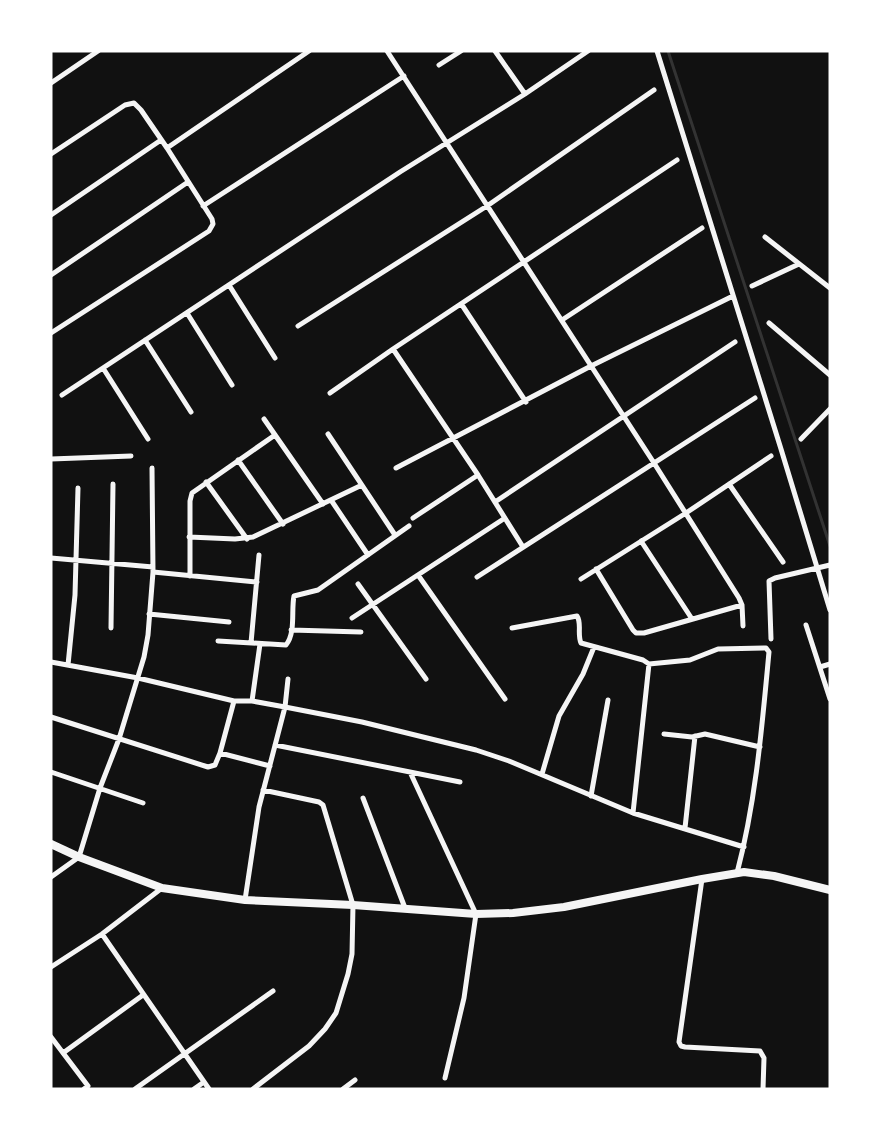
<svg xmlns="http://www.w3.org/2000/svg" width="881" height="1140" viewBox="0 0 881 1140" font-family="'Exo 2',sans-serif">
	<rect width="100%" height="100%" fill="#111"/>
	<g fill="none" stroke-linecap="round" stroke-linejoin="round">
		<path stroke="#333" stroke-width="3" d="M668,51L830,546"/>
		<path stroke="#f5f5f5" stroke-width="5" d="M387,51L654,463L739,598L742,605L743,626
			M495,51L525,94
			M657,51L781,449L830,610
			M439,65L461,51
			M51,83L98,51
			M167,148L309,51
			M51,154L125,105L134,103L141,110L167,148L212,219L213,224L209,231L51,333
			M203,206L404,76
			M51,215L161,140
			M765,237L830,288
			M51,275L188,182
			M229,285L275,358
			M752,286L799,264
			M462,305L526,402
			M187,313L232,385
			M562,320L702,228
			M769,323L830,375
			M298,326L487,206L654,90
			M145,340L191,412
			M393,349L478,475L523,547
			M103,368L148,439
			M330,393L393,349L677,160
			M62,395L400,172L525,94L588,51
			M264,419L323,504
			M328,434L395,535
			M801,439L830,409
			M51,459L131,456
			M238,460L283,524
			M396,468L591,366L733,296
			M206,482L247,539
			M729,484L783,562
			M331,500L368,555
			M495,502L735,342
			M413,518L478,475
			M189,537L235,539L253,537L362,485
			M641,541L692,619
			M51,558L153,567
			M596,569L633,630L636,633H644L742,605
			M153,572L257,582
			M418,575L505,699
			M190,576V501L192,493L275,435
			M477,577L755,398
			M581,579L686,513L771,456
			M358,584L426,679
			M149,614L229,622
			M352,618L505,518
			M806,625L830,699
			M111,628L113,484
			M512,628L577,616C582,623 577,634 581,643L643,660L649,664L633,813
			M291,630L361,632
			M771,639L769,581L775,578L830,565
			M218,641L286,645C296,633 291,610 294,596L318,590L409,526
			M251,643L259,555
			M51,662L138,678L234,701H252L285,707L288,679
			M649,664L690,660L718,649L766,648L769,652C762,726 756,801 737,873
			M68,665L75,595L78,488
			M820,667L830,664
			M252,701L260,644
			M51,717L208,767L215,765L220,753L234,701
			M664,734L692,737L705,734L760,747
			M275,745L460,782
			M220,753L270,766
			M51,772L143,803
			M410,772L476,914L464,998L445,1078
			M542,774L559,716L583,674L594,647
			M591,796L608,700
			M363,798L405,908
			M685,828L695,736
			M51,877L79,857L100,788L119,739L144,657L148,635L153,572L152,468
			M702,879L679,1042L681,1046L685,1047L760,1051L764,1058L763,1089
			M245,900L259,807L285,707L362,722L476,750L509,761L633,813L744,847
			M102,934L209,1089
			M51,967L102,934L162,888
			M51,1037L88,1086L84,1089
			M63,1053L143,995
			M135,1089L273,991
			M194,1089L204,1082
			M253,1089L309,1046L325,1029L336,1013L348,974L352,954L353,905L323,805L319,802L263,790
			M343,1089L355,1080"/>
		<path stroke="#f5f5f5" stroke-width="8" d="M51,844L79,857L162,888L245,900L353,905L476,914L513,913L564,907L702,879L744,872L774,876L830,890"/>
	</g>
	<rect width="881" height="1140" fill="none" stroke="#ffffff" stroke-width="105"/>
</svg>
